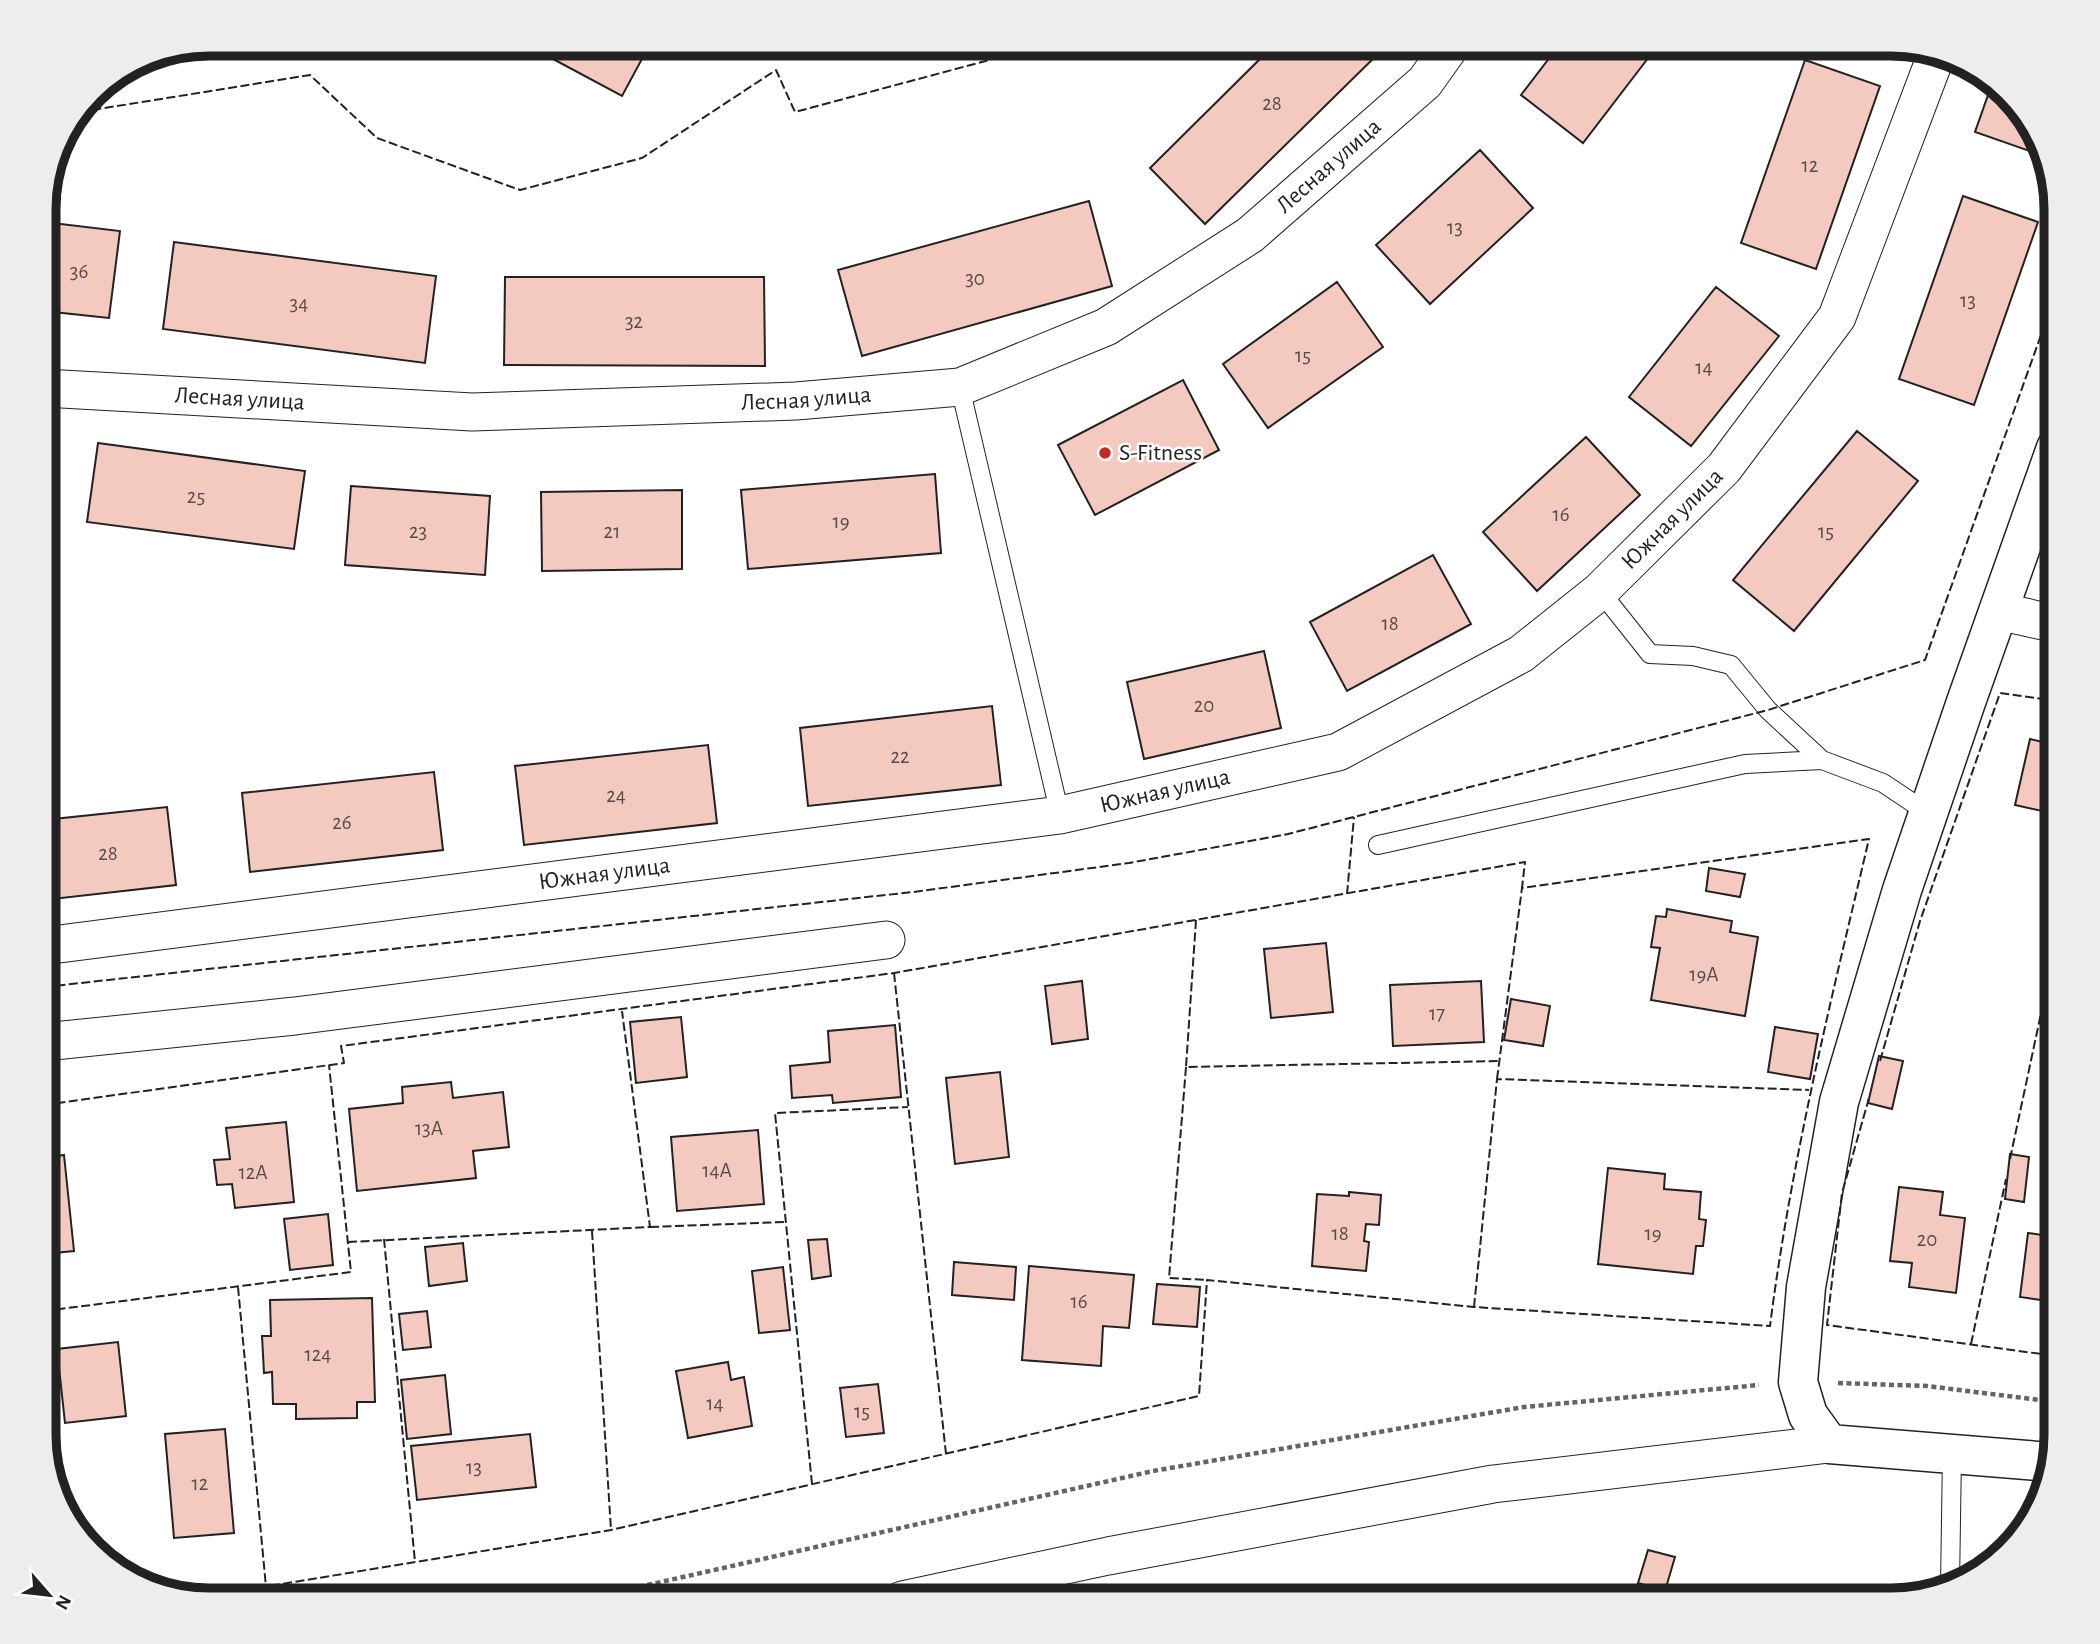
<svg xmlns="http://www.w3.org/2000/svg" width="2100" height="1644" viewBox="0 0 2100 1644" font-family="'Alegreya Sans',sans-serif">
	<rect width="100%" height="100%" fill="#fff"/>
	<path fill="#f3c9c0" stroke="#222" stroke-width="2" d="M545,44H650L622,96L540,52Z
		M1275,44H1379L1384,48L1205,224L1150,168Z
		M1560,44H1640L1652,53L1583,143L1521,95Z
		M1805,60L1880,86L1816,269L1741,243Z
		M1993,81L2000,85L2039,136L2044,156L1975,132Z
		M1480,150L1533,208L1430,304L1376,245Z
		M1963,196L2038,222L1974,405L1899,379Z
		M1089,201L1112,286L862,356L838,270Z
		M44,222L120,231L109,318L44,311Z
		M174,242L436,276L425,363L163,329Z
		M505,277H764L765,366L504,365Z
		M1337,282L1383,347L1268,428L1223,364Z
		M1716,287L1779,336L1691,446L1629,397Z
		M1183,380L1219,450L1095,515L1058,445Z
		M1857,431L1918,481L1794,631L1733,580Z
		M1586,437L1640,495L1537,591L1483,532Z
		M98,443L305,471L294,549L87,522Z
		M935,474L941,553L748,569L741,490Z
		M351,486L490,496L485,575L345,565Z
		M682,490V569L542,571L541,492Z
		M1433,555L1471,624L1347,691L1310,622Z
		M1264,651L1281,728L1144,759L1127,682Z
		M992,706L1001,785L808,806L800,728Z
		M2030,739L2056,745V814L2015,805Z
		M708,745L717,823L524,845L515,766Z
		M434,772L443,850L250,872L242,793Z
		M167,807L176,885L44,900V820Z
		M1709,868L1745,874L1740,897L1706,891Z
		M1667,909L1732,921L1730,932L1758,937L1745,1016L1651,1000L1660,948L1651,947L1656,916L1666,917Z
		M1326,943L1333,1012L1271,1018L1264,949Z
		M1082,981L1088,1039L1052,1044L1045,986Z
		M1481,981L1484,1042L1393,1046L1390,985Z
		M1511,999L1550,1006L1543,1046L1504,1040Z
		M681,1017L687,1077L636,1083L630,1022Z
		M895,1025L901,1097L833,1103L832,1095L792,1098L790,1066L830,1062L828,1031Z
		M1775,1027L1818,1034L1810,1079L1768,1072Z
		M1879,1056L1903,1061L1892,1109L1868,1103Z
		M2049,1070L2056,1071V1100L2045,1099Z
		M1000,1072L1009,1157L955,1164L946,1078Z
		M451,1082L453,1098L503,1092L509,1147L473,1151L476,1178L357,1191L349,1109L403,1103L402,1087Z
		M286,1122L294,1202L235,1208L232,1184L217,1185L214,1160L230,1159L226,1128Z
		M758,1130L764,1204L677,1211L671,1137Z
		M2010,1154L2029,1157L2024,1202L2005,1199Z
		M64,1155L74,1251L44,1254V1158Z
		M1608,1168L1665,1174L1664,1189L1701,1192L1699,1219L1706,1220L1703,1246H1696L1693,1274L1598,1264Z
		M1899,1187L1943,1192L1940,1215L1965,1218L1956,1293L1909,1287L1912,1263L1890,1261Z
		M1349,1192L1381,1195L1379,1225L1366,1224L1364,1241L1369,1242L1366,1271L1312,1266L1317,1194L1349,1196Z
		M328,1214L333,1265L290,1270L284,1219Z
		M2028,1233L2056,1237V1302L2020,1297Z
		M827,1239L831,1276L812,1279L808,1240Z
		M463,1243L467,1281L429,1286L425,1247Z
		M954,1262L1016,1267L1014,1300L952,1295Z
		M1029,1266L1134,1275L1129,1328L1103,1326L1101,1366L1022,1360Z
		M783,1267L790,1330L759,1333L752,1271Z
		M1157,1284L1200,1287L1197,1327L1153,1324Z
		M372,1298L375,1402H357V1418L296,1419V1404H273L272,1372L264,1373L262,1336H271L270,1300Z
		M427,1311L431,1347L403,1350L399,1314Z
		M118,1342L126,1416L65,1423L57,1349Z
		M728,1362L731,1380L744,1377L752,1426L688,1438L676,1371Z
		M445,1375L451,1434L407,1439L401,1380Z
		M878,1384L884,1433L846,1437L840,1388Z
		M225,1429L234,1533L174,1538L165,1434Z
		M530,1434L536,1487L417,1500L411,1446Z
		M1648,1550L1675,1557L1665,1591L1638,1583Z"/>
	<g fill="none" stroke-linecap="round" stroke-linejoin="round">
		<defs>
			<path id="service" d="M960,387L1060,815
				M1600,591L1650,654L1693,656L1731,665L1768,710L1822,760L1883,783L1928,813
				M1378,845L1745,764L1822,760
				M1950,1586L1952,1454"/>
			<g id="minor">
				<path id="s1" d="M44,388L472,412L796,401L960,387L1106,327L1250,235L1425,82L1452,44"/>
				<path d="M1998,611L2056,624"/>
				<path id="s2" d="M44,946L1060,815L1338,752L1521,654L1600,591L1724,468L1837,317L1937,53"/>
				<path d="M44,1042L295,1016L886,940"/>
				<path d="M902,1600L1108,1556L1493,1484L1829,1444"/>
			</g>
			<path id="tertiary" d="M2051,1462L1829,1444L1808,1415L1798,1382L1806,1287L1839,1102L1902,890L1966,702L2056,448"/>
		</defs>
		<use href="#service" stroke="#222" stroke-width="20"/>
		<use href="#minor" stroke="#222" stroke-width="39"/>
		<use href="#tertiary" stroke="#222" stroke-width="41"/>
		<path stroke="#646464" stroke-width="4.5" stroke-dasharray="5 3.5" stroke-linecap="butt" d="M1838,1383L1927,1386L2056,1402
			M581,1600L1153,1471L1524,1407L1759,1385"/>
		<use href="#service" stroke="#fff" stroke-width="18"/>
		<use href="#minor" stroke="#fff" stroke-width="37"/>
		<use href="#tertiary" stroke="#fff" stroke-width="38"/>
		<path stroke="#222" stroke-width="2" stroke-dasharray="9 3.5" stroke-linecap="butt" d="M80,112L310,75L377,138L520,190L642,158L776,70L795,112L1049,44
			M2056,591L2042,587L2056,547
			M1347,894L1354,817
			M1196,920L1186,1067L1499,1061
			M894,973L946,1454
			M44,987L913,892L1129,863L1288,834L1768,710L1925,660L2056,293
			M1880,1061L1920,921L2000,693L2056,701
			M1186,1067L1169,1278L1207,1280
			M1497,1079L1522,888
			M1869,1098L1842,1193L1827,1325L2056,1356
			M44,1105L344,1063L341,1046L894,973L1525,862L1522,888L1869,839C1831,1000 1791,1161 1770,1326L1474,1307L1207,1280L1199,1396L611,1530L196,1598
			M2010,1159L2056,943
			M650,1227L785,1222
			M592,1231L611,1530
			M384,1239L415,1562
			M348,1242L650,1227L622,1011
			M238,1287L266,1587
			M1474,1307L1497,1079L1809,1090
			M44,1311L351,1272L329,1065
			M1971,1344L2006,1179
			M44,1353L64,1512
			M812,1484L775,1113L908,1107"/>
	</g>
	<circle fill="#c62828" stroke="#fff" stroke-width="2.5" cx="1105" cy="453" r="7"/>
	<g text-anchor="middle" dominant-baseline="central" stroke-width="5" stroke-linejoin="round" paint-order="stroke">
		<g font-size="21" fill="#564c4a">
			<text x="1272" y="103">28</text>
			<text x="1810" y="165">12</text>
			<text x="1455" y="227">13</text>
			<text x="79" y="271">36</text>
			<text x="975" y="278">30</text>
			<text x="1968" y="300">13</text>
			<text x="299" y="303">34</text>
			<text x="634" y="321">32</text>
			<text x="1303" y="355">15</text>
			<text x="1704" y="367">14</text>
			<text x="196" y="496">25</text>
			<text x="1561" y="514">16</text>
			<text x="841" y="521">19</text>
			<text x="418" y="531">23</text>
			<text x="612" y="531">21</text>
			<text x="1826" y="531">15</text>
			<text x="1390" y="623">18</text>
			<text x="1204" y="705">20</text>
			<text x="900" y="756">22</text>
			<text x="616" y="795">24</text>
			<text x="342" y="822">26</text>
			<text x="108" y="853">28</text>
			<text x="1704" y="974">19А</text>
			<text x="1437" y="1013">17</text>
			<text x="429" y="1128">13А</text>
			<text x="717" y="1170">14А</text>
			<text x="253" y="1172">12А</text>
			<text x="1340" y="1233">18</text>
			<text x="1653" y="1233">19</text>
			<text x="1927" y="1239">20</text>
			<text x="1079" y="1301">16</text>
			<text x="318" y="1354">124</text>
			<text x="715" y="1403">14</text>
			<text x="862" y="1411">15</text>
			<text x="474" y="1467">13</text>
			<text x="200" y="1483">12</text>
		</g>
		<g font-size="24" fill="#222" stroke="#fff">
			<text stroke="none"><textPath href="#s1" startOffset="1351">Лесная улица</textPath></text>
			<text stroke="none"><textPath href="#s1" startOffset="763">Лесная улица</textPath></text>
			<text stroke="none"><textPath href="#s1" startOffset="196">Лесная улица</textPath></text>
			<text stroke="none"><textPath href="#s2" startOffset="1720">Южная улица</textPath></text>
			<text stroke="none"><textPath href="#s2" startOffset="1132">Южная улица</textPath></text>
			<text stroke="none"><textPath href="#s2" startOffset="565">Южная улица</textPath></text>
		</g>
		<g font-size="24" fill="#222" stroke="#fff" text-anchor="start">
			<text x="1119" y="453">S-Fitness</text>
		</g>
	</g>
	<path d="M0 0H2100V1644H0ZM209 56H1891A153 153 0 0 1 2044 209V1435A153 153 0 0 1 1891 1588H209A153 153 0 0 1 56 1435V209A153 153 0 0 1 209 56Z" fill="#ededed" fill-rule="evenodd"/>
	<path fill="none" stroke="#222" stroke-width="9" d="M209 56H1891A153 153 0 0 1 2044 209V1435A153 153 0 0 1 1891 1588H209A153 153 0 0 1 56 1435V209A153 153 0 0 1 209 56Z"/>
	<g transform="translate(49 1595) rotate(118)" stroke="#ffffff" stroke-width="5" paint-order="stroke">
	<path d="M0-5L12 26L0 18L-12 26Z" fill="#222222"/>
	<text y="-10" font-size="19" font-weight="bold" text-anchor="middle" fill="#222222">N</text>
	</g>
</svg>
